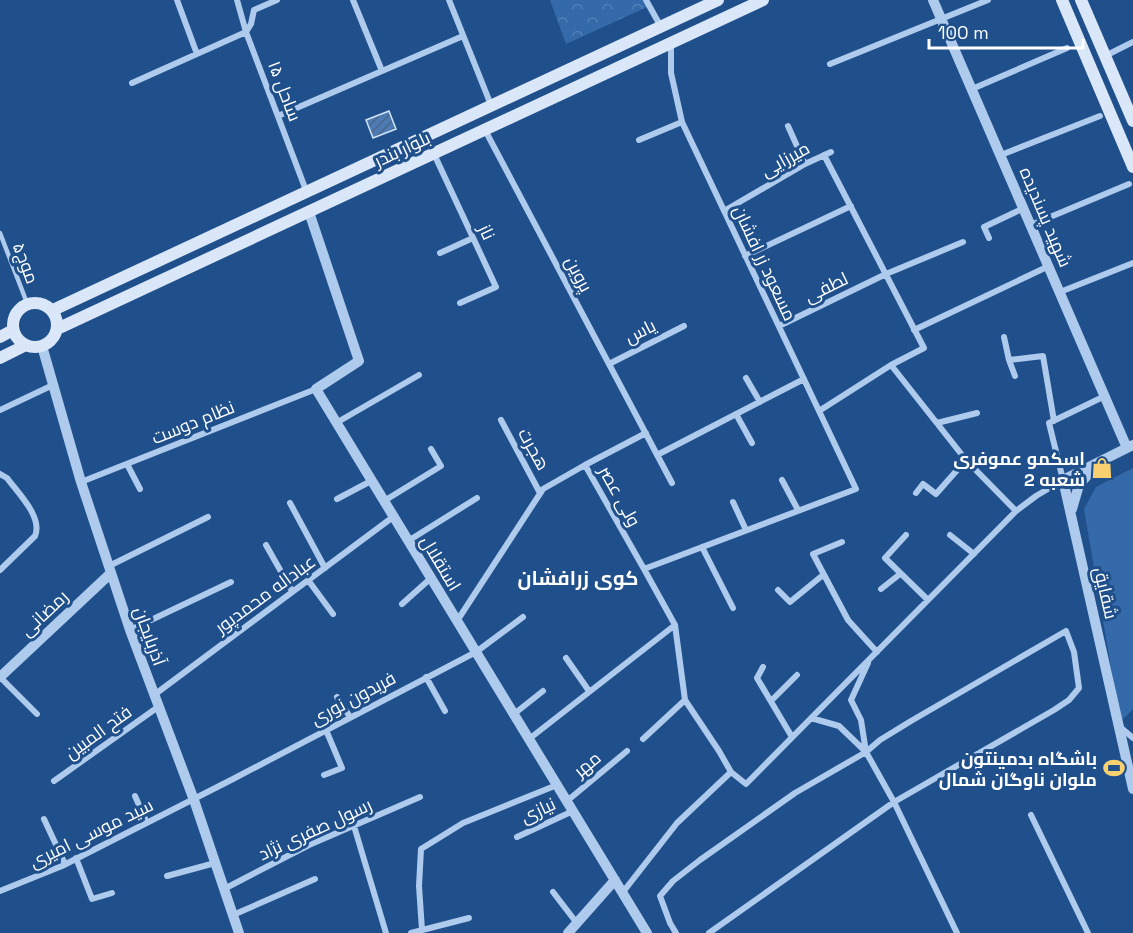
<svg xmlns="http://www.w3.org/2000/svg" width="1133" height="933" viewBox="0 0 1133 933" font-family="'Space Grotesk',Cairo,sans-serif">
	<defs>
		<pattern id="forest-crowns" width="20" height="18" patternUnits="userSpaceOnUse" patternTransform="scale(1.5)"><rect width="20" height="18" fill="#346aa9"/><path d="M2 6a3 3 0 1 1 6 0M12 15a3 3 0 1 1 6 0" fill="none" stroke="#5280b6"/></pattern>
		<pattern id="building-hatch" width="6" height="6" patternUnits="userSpaceOnUse" patternTransform="scale(1.5)"><rect width="6" height="6" fill="#4d7cb5"/><path d="M-1 1l2-2M0 6l6-6M5 7l2-2" fill="none" stroke="#4d6686"/></pattern>
	</defs>
	<rect width="100%" height="100%" fill="#20508c"/>
	<path fill="#346aa9" d="M1133,468V709L1122,720H1120L1084,509L1096,487Z"/>
	<path fill="url(#forest-crowns)" d="M550,0H644L647,7L566,44Z"/>
	<path fill="url(#building-hatch)" stroke="#d3e4f8" stroke-width="1.5" d="M389,111L396,129L373,138L366,120Z"/>
	<g fill="none" stroke-linecap="round" stroke-linejoin="round">
		<path stroke="#aecaec" stroke-width="4.5" d="M0,233L27,303"/>
		<path stroke="#aecaec" stroke-width="6" d="M177,0L197,54
			M237,0L246,32L307,193
			M353,0L382,71
			M449,0L491,105
			M646,0L661,27
			M1105,56L1133,42
			M830,64L988,0
			M132,83L246,32L251,24L254,10L277,0
			M972,89L1067,48
			M278,116L463,36
			M788,126L805,164
			M485,130L672,483
			M639,140L682,122
			M434,154L496,287L460,303
			M1001,155L1100,116
			M724,211L805,164L831,152
			M1031,225L1129,184
			M989,238L984,227L1024,208
			M440,253L473,238
			M745,256L851,206
			M1060,292L1133,263
			M779,326L886,274L963,242
			M914,330L1049,266
			M1004,337L1009,360L1043,356L1054,421
			M1009,360L1015,376
			M609,364L684,326
			M891,365L966,460L1016,511
			M746,378L760,402
			M0,410L53,385
			M819,411L891,365L924,348L824,155
			M736,414L752,443
			M501,420L540,493
			M336,423L419,375
			M937,423L977,413
			M646,433L585,465L644,569L856,489L682,122L671,73V43
			M657,455L804,379
			M127,464L140,489
			M0,474L7,478C18,493 43,517 35,536L0,570
			M782,480L798,510
			M81,482L316,389
			M916,493L923,484L936,494L966,460
			M337,499L371,481
			M384,501L441,466L431,449
			M733,502L746,530
			M290,503L325,568
			M906,535L885,558L928,600
			M950,535L974,554
			M408,541L477,498
			M842,542L813,554L848,620L877,652
			M266,545L292,591
			M702,547L733,608
			M109,566L208,517
			M644,569L675,625L685,700L719,751L731,772
			M308,580L333,614
			M881,589L900,574
			M778,590L790,602L823,575
			M402,604L431,578
			M457,621L543,489L585,465
			M130,630L231,582
			M566,658L589,691
			M763,667L757,678L792,737
			M0,677L37,714
			M426,677L445,711
			M154,695L393,517
			M337,697L350,717
			M771,701L797,675
			M514,714L543,691
			M811,718L839,726L866,752L861,720L851,700L868,663
			M1120,727L1133,738
			M529,739L675,625
			M643,739L685,700
			M324,775L342,768L326,730
			M54,781L158,707
			M135,796L147,823
			M567,801L627,751
			M1031,815L1088,933
			M44,819L65,864
			M354,826L386,933
			M517,837L573,811
			M76,858L92,899L112,893
			M167,876L215,863
			M224,889L309,845L420,797
			M0,891L62,866L233,779L476,652L523,617
			M553,892L576,922
			M623,892L677,823L731,772L746,784L1016,511L1036,496L1063,480L1049,423L1105,396
			M233,915L315,879
			M422,930L419,886L421,849L463,823L557,785
			M411,933L469,918
			M676,933L670,923L660,896L673,881L700,860L795,793L866,752L880,740L911,721L1066,631L1074,652L1079,688L1069,700L1054,710L894,802L866,752
			M709,933L894,802L957,933"/>
		<path stroke="#aecaec" stroke-width="10" d="M933,0L1127,448
			M309,212L359,361L316,389L647,933
			M42,346L81,482L130,630L194,800L239,933
			M1133,445L1063,480L1133,789
			M1072,509L1079,485L1096,465
			M0,677L111,573
			M568,933L615,880"/>
		<path stroke="#d9e7f9" stroke-width="12" d="M1062,0L1133,167
			M1081,0L1133,121
			M13 325a22 22 0 1 1 44 0a22 22 0 1 1-44 0Z
			M53,310L718,0
			M57,329L763,0
			M0,337L13,330
			M0,358L26,345"/>
	</g>
	<defs>
		<symbol id="shop-bare" viewBox="-9 -9 18 18"><path d="M-5-2.5h2.3a2.7 3.5 0 0 1 5.4 0H5L5.5 6h-11ZM-1.5-2.5h3a1.5 2.3 0 0 0-3 0Z" fill="#f9d06f" stroke="#20508c" stroke-width="2.5" paint-order="stroke"/></symbol>
		<symbol id="stadium-bare" viewBox="-9 -9 18 18"><path d="M0-5a6.5 5 0 1 0 0 10a6.5 5 0 1 0 0-10ZM-3.5-1.8h7v3.6h-7Z" fill="#f9d06f" stroke="#20508c" stroke-width="2.5" paint-order="stroke"/></symbol>
	</defs>
	<g fill-rule="evenodd">
		<use href="#shop-bare" x="1087" y="453" width="30" height="30"/>
		<use href="#stadium-bare" x="1099" y="753" width="30" height="30"/>
	</g>
	<g text-anchor="middle" dominant-baseline="central" stroke-width="6" stroke-linejoin="round" paint-order="stroke">
		<g font-size="18" fill="#fff" stroke="#20508c">
			<text transform="translate(285 91) rotate(69)">ساحل ۱۵</text>
			<text transform="translate(402 149) rotate(-25)">بلوار بندر</text>
			<text transform="translate(785 159) rotate(-29)">میرزایی</text>
			<text transform="translate(1046 217) rotate(67)">شهید پسندیده</text>
			<text transform="translate(487 232) rotate(65)">ناز</text>
			<text transform="translate(26 263) rotate(69)">موج۵</text>
			<text transform="translate(765 263) rotate(65)">مسعود زر افشان</text>
			<text transform="translate(579 274) rotate(62)">پروین</text>
			<text transform="translate(826 287) rotate(-26)">لطفی</text>
			<text transform="translate(640 331) rotate(-27)">یاس</text>
			<text transform="translate(193 422) rotate(-22)">نظام دوست</text>
			<text transform="translate(534 449) rotate(61)">هجرت</text>
			<text transform="translate(620 496) rotate(61)">ولی عصر</text>
			<text transform="translate(441 563) rotate(59)">استقلال</text>
			<text transform="translate(1106 593) rotate(77)">شقایق</text>
			<text transform="translate(265 594) rotate(-36)">عباداله محمدپور</text>
			<text transform="translate(44 613) rotate(-43)">رمضانی</text>
			<text transform="translate(150 636) rotate(70)">آذربایجان</text>
			<text transform="translate(353 698) rotate(-28)">فریدون نوری</text>
			<text transform="translate(98 732) rotate(-36)">فتح المبین</text>
			<text transform="translate(587 764) rotate(-39)">مهر</text>
			<text transform="translate(538 810) rotate(-25)">نیازی</text>
			<text transform="translate(315 829) rotate(-25)">رسول صفری نژاد</text>
			<text transform="translate(91 833) rotate(-26)">سید موسی امیری</text>
		</g>
		<g font-size="18" font-weight="bold" fill="#fff" stroke="#20508c" text-anchor="end">
			<text x="1085" y="458">اسکمو عموفری<tspan x="1085" dy="21">شعبه 2</tspan></text>
			<text x="1097" y="758">باشگاه بدمینتون<tspan x="1097" dy="21">ملوان ناوگان شمال</tspan></text>
		</g>
		<g font-size="20" font-weight="bold" fill="#fff" stroke="#20508c">
			<text x="578" y="578">کوی زرافشان</text>
		</g>
	</g>
	<path d="M929 39v9h154v-9" fill="none" stroke="#ffffff" stroke-width="3"/>
	<text x="938" y="39" font-size="18" fill="#ffffff" stroke="#20508c" stroke-width="4.5" paint-order="stroke">100 m</text>
</svg>
